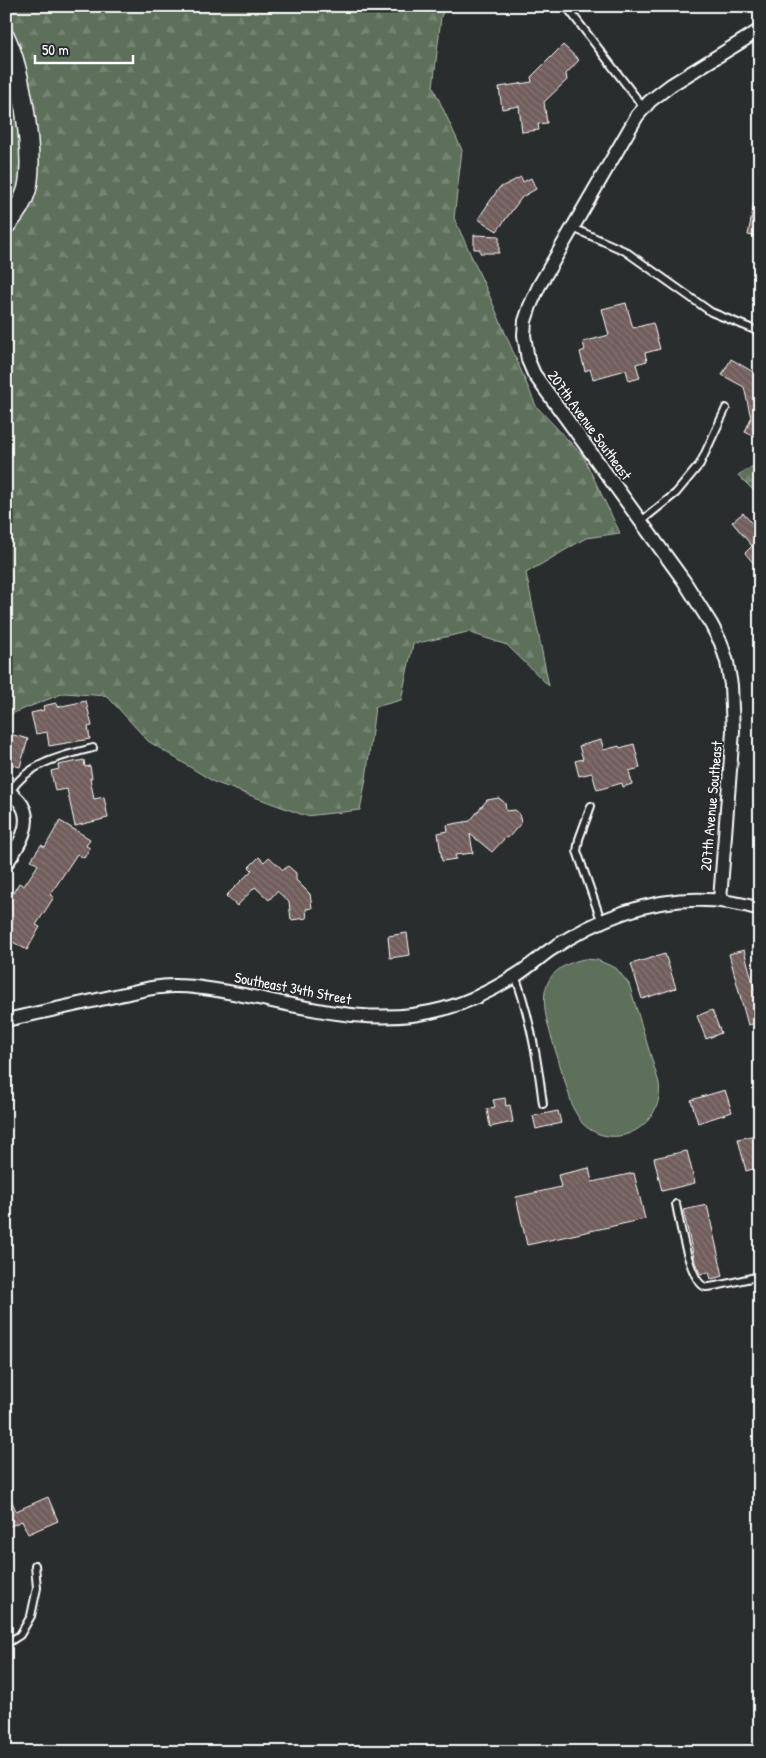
<svg xmlns="http://www.w3.org/2000/svg" width="766" height="1758" viewBox="0 0 766 1758" font-family="'Patrick Hand',sans-serif">
	<defs>
		<pattern id="forest-firs" width="22" height="20" patternUnits="userSpaceOnUse" patternTransform="scale(1.25)"><rect width="22" height="20" fill="#5c705a"/><path d="M5 1l3.5 6h-7zM16 11l3.5 6h-7z" fill="#748573"/></pattern>
		<pattern id="building-back-hatch" width="6" height="6" patternUnits="userSpaceOnUse" patternTransform="scale(1.25)"><rect width="6" height="6" fill="#705d5c"/><path d="M-1 5l2 2M0 0l6 6M5-1l2 2" fill="none" stroke="#857574"/></pattern>
	</defs>
	<rect width="100%" height="100%" fill="#2a2d2e"/>
	<filter id="ink" filterUnits="userSpaceOnUse"><feTurbulence type="fractalNoise" baseFrequency=".02" numOctaves="2"/><feDisplacementMap in="SourceGraphic" scale="10" xChannelSelector="R" yChannelSelector="G"/><feConvolveMatrix kernelMatrix="1 2 1 2 8 2 1 2 1" color-interpolation-filters="sRGB"/></filter>
	<g filter="url(#ink)">
		<path fill="#5c705a" stroke="#aeb8ac" d="M584,959L597,960L616,968L629,984L659,1083C665,1125 615,1154 583,1124C579,1119 576,1113 573,1108C567,1088 561,1068 555,1049C543,1010 530,971 584,959Z"/>
		<path fill="url(#forest-firs)" stroke="#aeb8ac" d="M6,6H445L441,17L433,87L462,150L454,218L490,297L536,406L583,456L620,533L586,538L526,573L549,686L507,645L468,632L413,644L401,700L375,707L366,779L360,810L306,816L214,782L148,741L107,696L64,693L6,716Z
			M760,462V497L738,475Z"/>
		<path fill="url(#building-back-hatch)" stroke="#fff" d="M563,45L579,60L566,74L567,80L544,102L547,123L538,124L539,130L522,132L519,106L502,109L499,87L532,82L531,77Z
			M521,177L523,182L531,178L536,189L522,197L497,231L478,219L499,188Z
			M755,199H760V237L748,235Z
			M474,235L499,236V253H480V249H474Z
			M626,303L633,328L653,323L660,349L645,353L647,361L636,364L640,378L629,381L626,370L593,379L590,369L585,371L580,352L585,350L583,342L609,335L602,309Z
			M731,359L760,376V439L745,432L751,418L744,387L722,375Z
			M743,513L760,533V571L745,553L752,546L732,522Z
			M86,701L92,726L88,727L90,739L49,746L47,732L36,734L31,713L44,710L43,706L56,703L57,707Z
			M6,733L28,739L20,767L6,763Z
			M601,740L604,750L619,746L620,748L634,744L640,768L629,771L632,784L623,787L622,783L597,790L592,773L579,776L575,761L583,759L579,746Z
			M84,760L85,767L90,766L92,778H90L94,799L104,797L108,818L75,826L67,789L55,791L51,771L59,769L58,765Z
			M499,798L505,803L506,811L515,810L519,813L521,823L509,837L505,838L492,852L470,834L473,853L455,855L456,859L442,861L438,833L448,831L447,825L470,821L487,800Z
			M60,821L90,839L86,846L90,848L84,858L77,854L50,895L54,897L36,925L40,927L27,950L6,938V910L11,901L9,900L19,883L24,886L38,865L31,860L41,845L45,847Z
			M259,857L264,862L269,857L283,870L288,866L296,873V880L310,894L312,908L306,909L307,918L291,920L289,902L277,891L269,900L255,887L237,906L226,896L252,870L249,867Z
			M407,933L410,955L390,958L388,936Z
			M744,950L760,1009V1022L748,1025L729,954Z
			M665,954L676,988L642,999L631,964Z
			M712,1010L721,1033L706,1039L697,1016Z
			M725,1090L732,1112L698,1123L691,1100Z
			M505,1098L506,1106L510,1105L513,1122L490,1127L487,1109L495,1107L493,1100Z
			M558,1111L561,1123L536,1129L533,1116Z
			M760,1134V1167L746,1171L738,1139Z
			M687,1151L695,1183L662,1191L654,1158Z
			M589,1168L592,1182L634,1173L645,1219L527,1245L516,1197L561,1187L558,1175Z
			M707,1205L723,1276L711,1279L709,1272L700,1274L695,1262L683,1210Z
			M6,1488L16,1511L48,1497L58,1521L28,1534L22,1521L6,1528Z"/>
		<g fill="none" stroke-linecap="round" stroke-linejoin="round">
			<defs>
				<path id="lane" d="M566,6L644,108
					M573,228L625,251L711,312L760,332
					M640,522L676,493L700,464L726,408
					M10,792C28,763 61,756 93,748
					M591,806L579,839L577,851L601,920
					M515,975C530,1017 538,1061 543,1104
					M676,1204C679,1220 690,1284 706,1287C712,1288 750,1278 760,1276
					M6,1644L20,1635L31,1616L37,1588L35,1565"/>
				<path id="street" d="M6,791C12,793 15,797 19,801C36,821 18,847 6,864
					M720,900L733,731L731,685L727,662L721,643L711,624L684,581L534,374L528,360L524,335L525,321L530,306L539,286L637,116L650,101L671,85L760,30
					M6,1020C42,1012 78,1004 115,996C135,992 156,985 177,986C194,986 211,989 228,992C299,1005 370,1029 443,1009C469,1002 495,989 518,974C529,967 539,958 550,950C613,908 684,886 760,909"/>
				<path id="secondary" d="M6,38C21,70 35,155 27,189C23,203 16,214 6,225"/>
			</defs>
			<use href="#lane" stroke="#fff" stroke-width="10"/>
			<use href="#street" stroke="#fff" stroke-width="16"/>
			<use href="#secondary" stroke="#fff" stroke-width="21"/>
			<use href="#lane" stroke="#2a2d2e" stroke-width="6"/>
			<use href="#street" stroke="#2a2d2e" stroke-width="12"/>
			<use href="#secondary" stroke="#2a2d2e" stroke-width="18"/>
		</g>
	</g>
	<g text-anchor="middle" dominant-baseline="central" stroke-width="4" stroke-linejoin="round" paint-order="stroke">
		<g font-size="15" fill="#fff" stroke="#2a2d2e">
			<text transform="translate(590 425) rotate(54)">207th Avenue Southeast</text>
			<text transform="translate(711 806) rotate(-85)">207th Avenue Southeast</text>
			<text transform="translate(293 988) rotate(11)">Southeast 34th Street</text>
		</g>
	</g>
	<rect width="766" height="1758" fill="none" stroke="#2a2d2e" stroke-width="25"/>
	<rect x="12" y="12" width="741" height="1733" fill="none" stroke="#fff" stroke-width="2" filter="url(#ink)"/>
	<path d="M35 55v8h98v-8" fill="none" stroke="#ffffff" stroke-width="2.5"/>
	<text x="42" y="55" font-size="15" fill="#ffffff" stroke="#2a2d2e" stroke-width="4" paint-order="stroke">50 m</text>
</svg>
